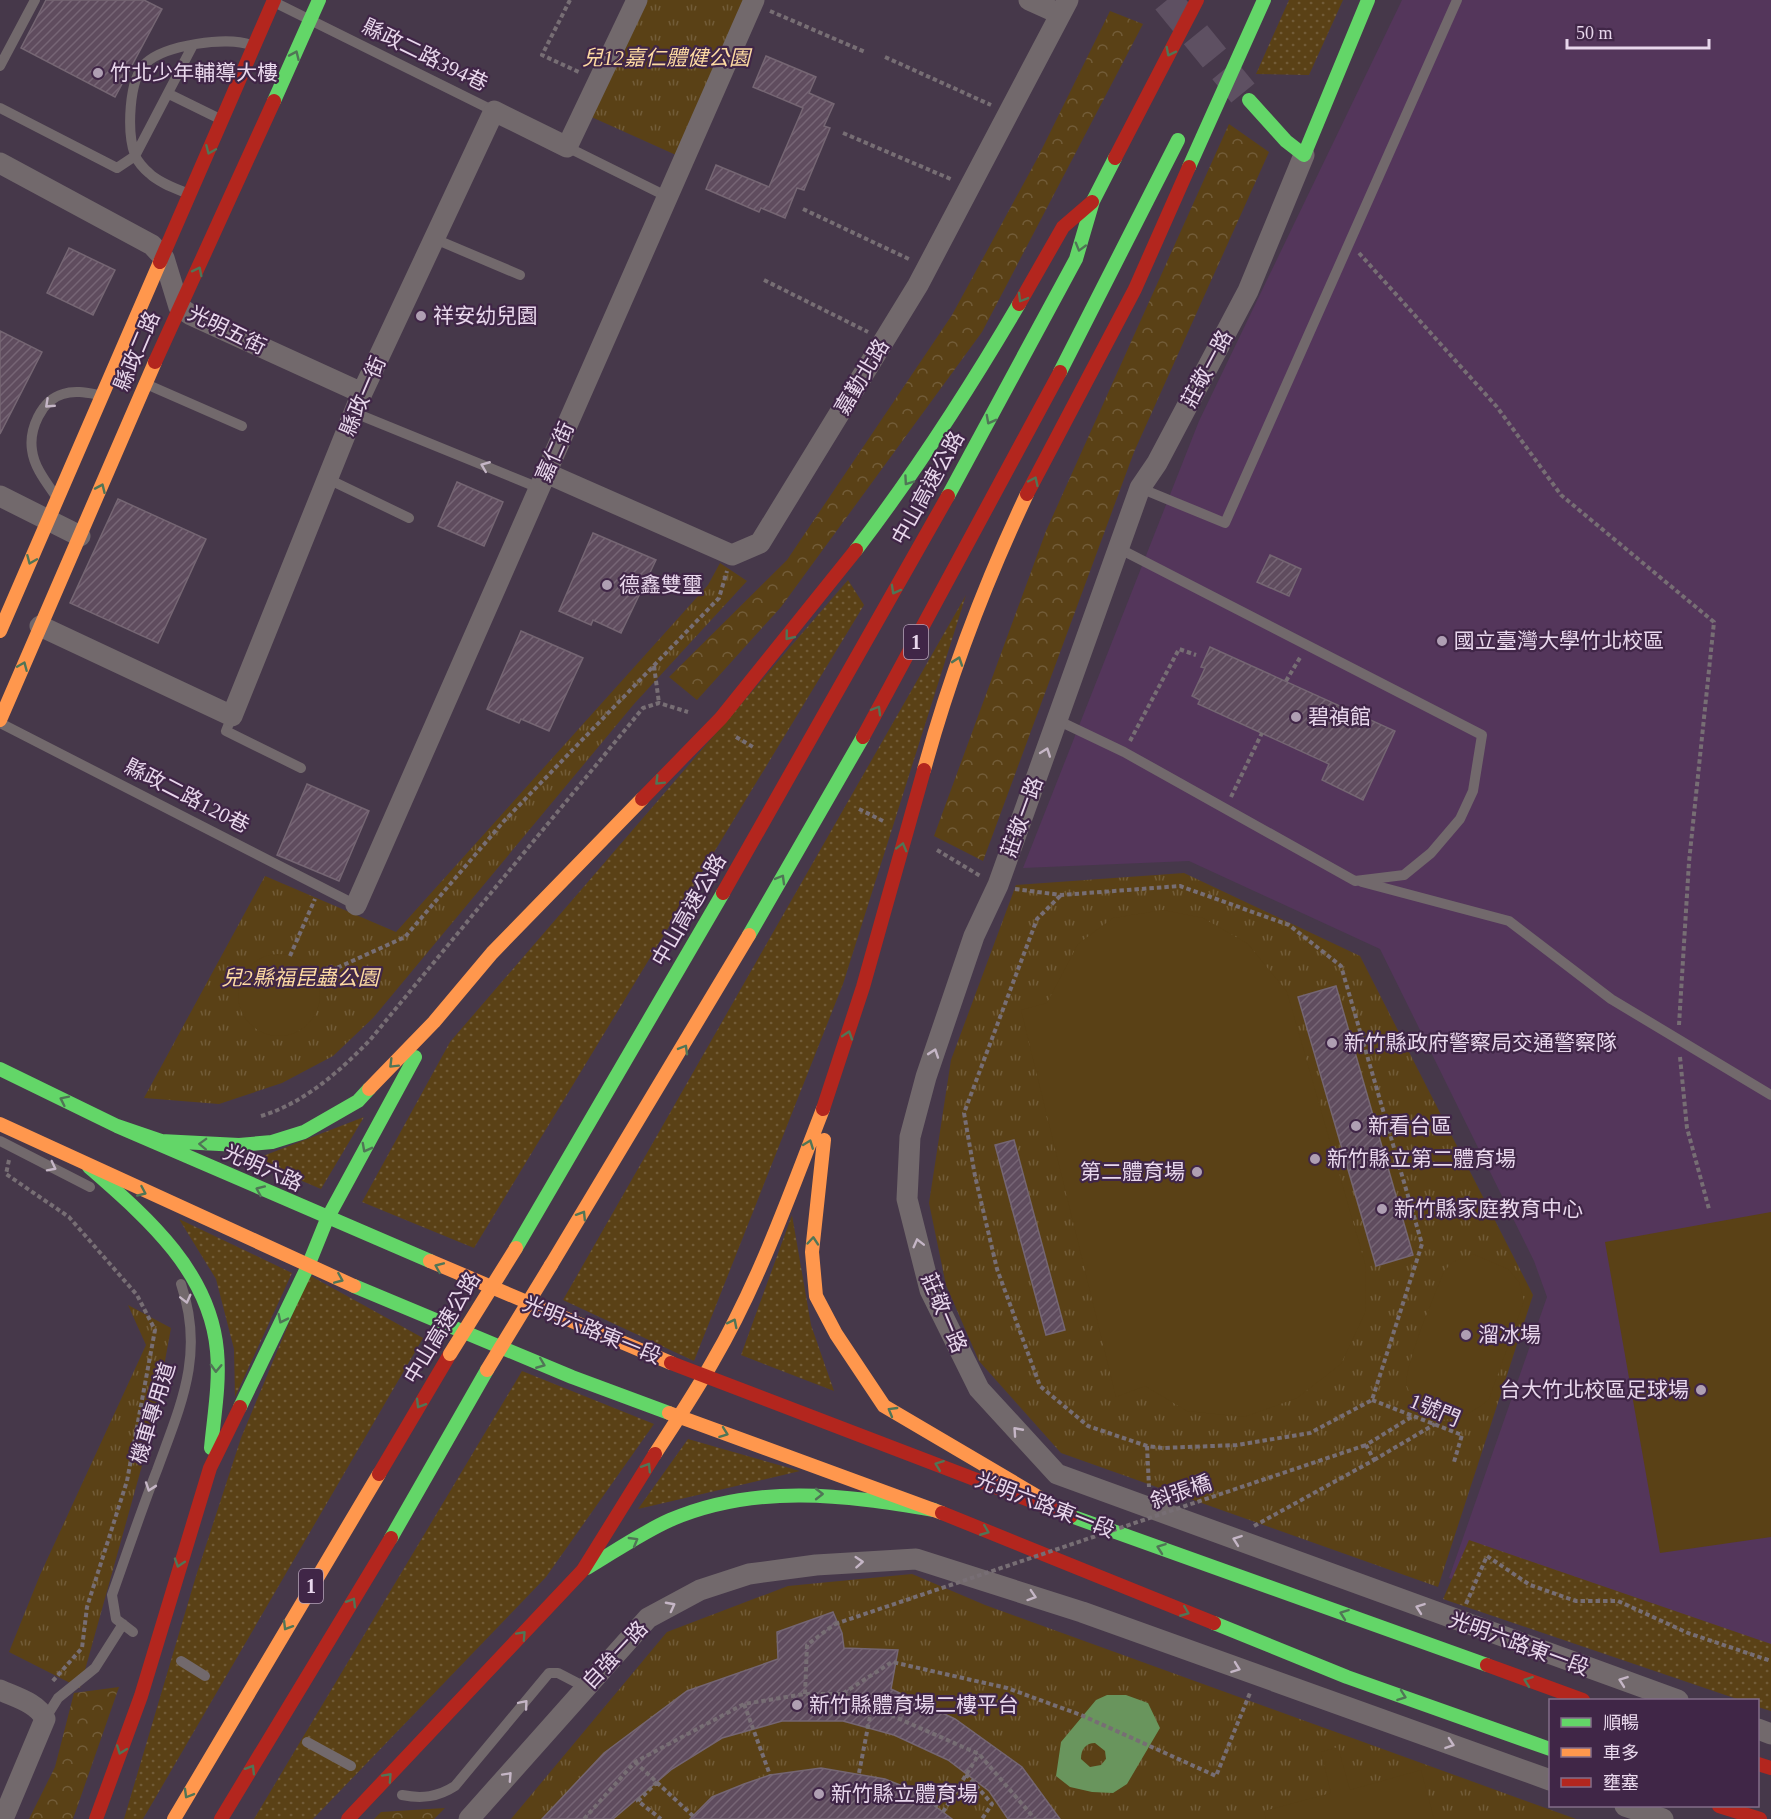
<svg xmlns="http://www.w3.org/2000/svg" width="1771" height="1819" viewBox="0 0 1771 1819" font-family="'Times New Roman','Noto Sans TC',serif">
	<defs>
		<pattern id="grass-dots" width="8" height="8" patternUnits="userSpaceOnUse" patternTransform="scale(1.5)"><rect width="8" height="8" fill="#5a4116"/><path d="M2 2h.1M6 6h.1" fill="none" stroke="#725c38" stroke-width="1.8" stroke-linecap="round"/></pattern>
		<pattern id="forest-crowns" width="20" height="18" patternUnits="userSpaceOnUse" patternTransform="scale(1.5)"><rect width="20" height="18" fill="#5a4116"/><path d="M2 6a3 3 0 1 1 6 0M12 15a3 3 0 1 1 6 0" fill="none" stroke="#725c38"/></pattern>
		<pattern id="park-tufts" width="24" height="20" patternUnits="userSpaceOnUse" patternTransform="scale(1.5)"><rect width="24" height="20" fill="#5a4116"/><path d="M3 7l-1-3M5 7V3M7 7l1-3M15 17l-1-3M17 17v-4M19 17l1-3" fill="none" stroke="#725c38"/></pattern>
		<pattern id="building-hatch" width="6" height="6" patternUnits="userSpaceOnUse" patternTransform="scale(1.5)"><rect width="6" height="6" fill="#5f4c5e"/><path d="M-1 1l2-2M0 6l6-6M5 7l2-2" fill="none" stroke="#766575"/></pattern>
	</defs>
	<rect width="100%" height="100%" fill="#46384a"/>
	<path fill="#54365b" d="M1402,0H1771V1685L1449,1578L1547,1297L1534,1261L1380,949L1189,861L1023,868L1199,421Z"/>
	<path fill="url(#grass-dots)" d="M1289,0H1343L1309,75L1256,74Z
		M848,580L864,605L474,1248L362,1202L450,1042Z
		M966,595L843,984L694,1361L563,1300Z
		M364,1117L321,1189L253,1160Z
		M792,1215L811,1325L834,1391L741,1355Z
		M179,1219L292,1273L235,1397L234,1349L216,1279Z
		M309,1275L423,1338L143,1819H124L196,1576L241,1438Z
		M522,1371L654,1424L546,1577L313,1819H254Z
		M688,1439L800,1471L638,1509Z
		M1469,1540L1771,1644V1711L1758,1707V1700H1740L1443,1599Z"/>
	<path fill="url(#forest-crowns)" d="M1110,11L1143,24L982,332L781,607L697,700L669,677L787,560L952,315L1037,159Z
		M1229,124L1269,152L1134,452L983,861L934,836L1046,531Z
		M119,1687L73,1819H29L55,1767L74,1693Z
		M445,1808L434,1819H374L381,1812Z"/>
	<path fill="url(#park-tufts)" d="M638,0H745L676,155L587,115Z
		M720,563L747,581L634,704L373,1018L333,1056L282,1083L219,1104L144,1098L265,876L396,932L708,585Z
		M1184,873L1360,956L1533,1295L1438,1587L1061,1453L979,1361L946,1285L929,1203L951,1060L1016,885Z
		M128,1305L171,1328L153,1426L80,1688L9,1652L40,1575L146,1345Z
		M912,1574L985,1605L1576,1819H511L667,1632L788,1586Z"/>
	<path fill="#5a4116" d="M1163,910L1203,918L1248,944L1287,992L1366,1267L1365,1313L1341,1364L1297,1398L1244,1417L1187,1411L1145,1386L1116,1397L1021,1010L1047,1003L1078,944L1113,918Z
		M238 995a41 41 0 1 1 82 0a41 41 0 1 1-82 0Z
		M1771,1212V1537L1660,1553L1605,1242Z
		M1473,1254L1508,1269L1519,1282L1524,1301L1489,1399C1478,1410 1454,1423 1438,1419C1427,1416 1410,1397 1407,1386C1403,1367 1436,1293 1444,1271L1453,1262Z
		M1338,1747L1350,1790L1421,1770L1434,1819H1266L1264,1811L1331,1793L1321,1752Z"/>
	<path fill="#69955d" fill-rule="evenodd" d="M1107,1695H1126L1148,1703L1160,1728L1127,1784L1113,1793L1092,1792L1070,1787L1056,1776L1061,1742L1096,1700ZM1095,1743L1105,1751L1106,1759L1101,1765L1090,1767L1081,1759C1081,1749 1086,1743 1095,1743Z"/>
	<path fill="url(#building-hatch)" stroke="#756673" stroke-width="1.5" d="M46,0H144L162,9L115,97L21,48Z
		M766,56L816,77L809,93L834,104L824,126L830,128L804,190L797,188L785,218L761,208L759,212L706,189L716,165L769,187L803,108L753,87Z
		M69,248L115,270L93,315L47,293Z
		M0,331L42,352L0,434Z
		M457,482L503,502L484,546L438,526Z
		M118,499L206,539L158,643L70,603Z
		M593,533L656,560L621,633L593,620L591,625L559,611Z
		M1270,555L1301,569L1289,596L1257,582Z
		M521,631L583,658L549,731L521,719L519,723L487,709Z
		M1210,647L1395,731L1363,800L1322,780L1329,764L1198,704L1200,700L1192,696L1205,668L1201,667Z
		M307,784L369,811L339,881L277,855Z
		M1336,986L1413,1255L1376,1266L1298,997Z
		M1014,1140L1065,1330L1046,1335L995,1145Z
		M833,1612L842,1633L844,1648L898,1650L891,1689L955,1719L1022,1767L1060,1819H1008L989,1791L948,1760L894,1735L843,1721H782L722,1738L672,1769L613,1819H542L604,1753L687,1691L778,1659L777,1632Z
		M821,1768L885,1779L915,1791L952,1819H690L712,1797L744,1784L770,1775Z"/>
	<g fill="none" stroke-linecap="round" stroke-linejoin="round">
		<path stroke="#5e5062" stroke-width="30" stroke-dasharray="30 15" stroke-linecap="butt" d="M1167,0L1243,93"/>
		<path stroke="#776e74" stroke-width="4" stroke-dasharray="4.5 3" stroke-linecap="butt" d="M570,0L542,55L581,73
			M770,11L865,52
			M885,57L991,105
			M843,133L953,180
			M803,209L911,260
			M1359,253L1497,407L1561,495L1714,622L1689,862L1679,1025
			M764,280L868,332
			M654,666L659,703
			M1286,681L1301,656
			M736,737L753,747
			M1130,741L1179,649L1196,655
			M1231,797L1262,733
			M859,809L883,821
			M937,850L982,877
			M1015,889L1061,895L1180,886L1289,925L1341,966L1422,1244L1372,1400L1310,1433L1237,1445L1163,1448L1147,1446L1088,1426L1040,1386L997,1269L975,1176L964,1113L1037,919L1061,895
			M290,956L315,899
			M317,977L405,937L504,821L719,598L727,571
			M1680,1057L1687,1128L1709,1209
			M261,1116C304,1103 339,1072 370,1040L643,708L659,703L688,712
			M9,1160L6,1174L69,1217L137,1295L155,1330L127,1481L87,1607L82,1648L51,1683
			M1372,1400L1462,1435L1454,1462
			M1147,1446L1149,1487
			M1374,1460L1435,1424
			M1254,1526L1374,1460L1366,1445L1413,1416
			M1466,1604L1487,1556L1530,1585L1576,1601H1618L1688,1633L1771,1661
			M805,1694L807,1645L835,1624
			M843,1694L979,1754L1035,1819
			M744,1704L770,1775
			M635,1762L693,1816
			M859,1773L872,1706
			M966,1774L992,1804L982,1819
			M657,1782L638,1801L661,1819
			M935,1807L947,1790
			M943,1812L979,1754
			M584,1819L635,1762L744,1704L805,1694H842L892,1662L1007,1688L1081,1715L1216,1776L1250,1693"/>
		<path stroke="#72696c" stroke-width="10" d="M274,2L494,111
			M0,66L35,0
			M169,94L220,119
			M0,108L117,168L135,156L193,45
			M567,147L668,197
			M189,194C177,189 159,183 149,173C144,169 137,161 135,155C127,133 128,79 146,63C165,45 227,36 251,45
			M435,239L520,275
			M146,384L242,426
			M355,413L539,488
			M328,479L409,518
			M1140,488L1225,523L1457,0
			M55,495C46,482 34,467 32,450C29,430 41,400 63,394C75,390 88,393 100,395
			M232,716L226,731L301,768
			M1057,720L1124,752L1355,881L1404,875L1431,853L1460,819L1473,791L1482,735L1118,548
			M0,723L356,905
			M1362,882L1509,921L1611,999L1771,1095
			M0,1141L90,1187
			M133,1632L116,1619L112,1595C127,1553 141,1511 157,1470C181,1404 205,1354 181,1284
			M181,1661L205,1676
			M45,1719L58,1698L95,1668L123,1624
			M307,1742L351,1766
			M402,1795C422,1799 438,1797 455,1786L549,1673H558L585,1687"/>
		<path stroke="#72696c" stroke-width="21" d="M1029,0L1060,14
			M1304,155L1248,291L1157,463L1140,488L998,885L974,936L926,1077L910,1137L907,1199L930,1290L979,1389L1057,1474L1678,1700
			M0,163L152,245L164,258L179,307L191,315L362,393
			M546,473L732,555L760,543L918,285L1068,0
			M0,496L80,536
			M40,626L232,716L362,393L494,111L567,147L637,0
			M356,905L754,0
			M0,1690C15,1697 38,1703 45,1719L3,1819
			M1758,1729L1771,1734
			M1625,1806L1663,1819
			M469,1819L648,1618L700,1590L749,1574L816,1565L916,1559L1082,1612L1550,1780"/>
		<path stroke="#63d668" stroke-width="14" d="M1249,100L1286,141L1304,155L1368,0
			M274,101L319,0
			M1189,167L1264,0
			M1060,372L1178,140
			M948,496L1076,259L1093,201L1115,158
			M856,550C917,470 968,391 1019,304
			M749,935L863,737
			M0,1069L117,1126L430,1261
			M117,1126L161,1141L239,1145L272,1142L304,1132L358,1101L369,1089
			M89,1167C146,1217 210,1271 217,1351C220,1383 214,1416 211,1448
			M516,1248L723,893
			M354,1286L572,1377L669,1413
			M240,1407L308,1266L327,1219L415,1057
			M1071,1516L1487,1665
			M391,1538L487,1370
			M587,1568C614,1552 641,1533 670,1520C756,1483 845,1495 934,1510
			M1214,1623L1347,1677L1550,1749"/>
		<path stroke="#ff974d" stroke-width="14" d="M0,631L160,262
			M0,720L155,362
			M924,770C950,675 985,583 1027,494
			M369,1089L434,1022L492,953L642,799
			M0,1124L354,1286
			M824,1140L812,1252L816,1296L836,1334L884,1406L1069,1515
			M430,1261L671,1363
			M551,1265L749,935
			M669,1413L942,1513
			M655,1454C675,1423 695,1393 713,1361C759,1282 790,1194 823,1109
			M174,1819L379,1474"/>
		<path stroke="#b3261e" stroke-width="14" d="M1115,158L1197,0
			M160,262L274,0
			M1019,304L1063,227L1092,202
			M155,362L274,101
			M1027,494L1135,289L1189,167
			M863,737L1060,372
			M642,799L721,718L856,550
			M723,893L948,496
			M823,1109L863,987L924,770
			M671,1363L1071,1516
			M379,1474L450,1354
			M942,1513L1214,1623
			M1487,1665L1583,1700
			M1758,1764L1771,1768
			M1719,1806L1760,1819
			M96,1819L141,1696L210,1468L240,1407
			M221,1819L391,1538
			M348,1819L583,1570L655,1454"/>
		<path stroke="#776e74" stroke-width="4" stroke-dasharray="4.5 3" stroke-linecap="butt" d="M835,1624L1366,1445"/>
		<path stroke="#ff974d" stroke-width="14" d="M450,1354L516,1248
			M487,1370L551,1265"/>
	</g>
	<defs><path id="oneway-chevron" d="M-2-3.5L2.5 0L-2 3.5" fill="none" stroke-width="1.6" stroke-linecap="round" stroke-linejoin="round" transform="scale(1.5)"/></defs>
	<g stroke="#507556">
		<use href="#oneway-chevron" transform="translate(1170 52) rotate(117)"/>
		<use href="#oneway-chevron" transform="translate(295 55) rotate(-66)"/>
		<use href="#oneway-chevron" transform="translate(210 150) rotate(113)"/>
		<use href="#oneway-chevron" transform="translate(1080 247) rotate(106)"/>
		<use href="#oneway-chevron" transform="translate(198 271) rotate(-63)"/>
		<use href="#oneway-chevron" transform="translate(1022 298) rotate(120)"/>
		<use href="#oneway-chevron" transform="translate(990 420) rotate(118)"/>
		<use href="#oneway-chevron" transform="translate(908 481) rotate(125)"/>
		<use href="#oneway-chevron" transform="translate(1034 481) rotate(-65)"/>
		<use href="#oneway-chevron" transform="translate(101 488) rotate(-66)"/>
		<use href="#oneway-chevron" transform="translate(31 560) rotate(113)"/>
		<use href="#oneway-chevron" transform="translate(895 590) rotate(119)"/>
		<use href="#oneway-chevron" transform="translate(789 636) rotate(129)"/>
		<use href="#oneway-chevron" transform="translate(958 661) rotate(-71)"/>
		<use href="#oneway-chevron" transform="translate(23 666) rotate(-67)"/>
		<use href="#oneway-chevron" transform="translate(877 710) rotate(-60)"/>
		<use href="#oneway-chevron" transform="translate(659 781) rotate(135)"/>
		<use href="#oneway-chevron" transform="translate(902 847) rotate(-75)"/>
		<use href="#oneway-chevron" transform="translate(781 879) rotate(-60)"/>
		<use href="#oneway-chevron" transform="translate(848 1035) rotate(-72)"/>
		<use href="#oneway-chevron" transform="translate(684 1049) rotate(-60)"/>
		<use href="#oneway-chevron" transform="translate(393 1064) rotate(135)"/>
		<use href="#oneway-chevron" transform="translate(64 1100) rotate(-154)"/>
		<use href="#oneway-chevron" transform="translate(203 1144) rotate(-178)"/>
		<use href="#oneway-chevron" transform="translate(809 1144) rotate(-69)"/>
		<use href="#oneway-chevron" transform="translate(366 1148) rotate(118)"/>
		<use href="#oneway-chevron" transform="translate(260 1190) rotate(-156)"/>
		<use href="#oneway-chevron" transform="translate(142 1192) rotate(24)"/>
		<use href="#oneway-chevron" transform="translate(582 1215) rotate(-58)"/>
		<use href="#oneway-chevron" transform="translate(813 1241) rotate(-85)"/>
		<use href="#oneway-chevron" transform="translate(439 1267) rotate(-157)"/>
		<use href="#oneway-chevron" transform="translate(339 1279) rotate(23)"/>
		<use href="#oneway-chevron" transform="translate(282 1319) rotate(116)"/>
		<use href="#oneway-chevron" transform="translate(733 1323) rotate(-63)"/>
		<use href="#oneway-chevron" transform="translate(541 1364) rotate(22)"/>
		<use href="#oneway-chevron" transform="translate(216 1368) rotate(92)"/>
		<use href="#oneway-chevron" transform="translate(420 1404) rotate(121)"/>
		<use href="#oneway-chevron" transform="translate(892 1411) rotate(-150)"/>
		<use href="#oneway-chevron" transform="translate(724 1433) rotate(20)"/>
		<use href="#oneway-chevron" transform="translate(939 1465) rotate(-159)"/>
		<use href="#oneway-chevron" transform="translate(647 1467) rotate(-58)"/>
		<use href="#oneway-chevron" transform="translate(819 1494)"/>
		<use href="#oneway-chevron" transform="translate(985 1531) rotate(22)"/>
		<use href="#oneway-chevron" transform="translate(634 1541) rotate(-30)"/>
		<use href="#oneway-chevron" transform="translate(1161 1548) rotate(-160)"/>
		<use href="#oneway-chevron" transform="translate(179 1563) rotate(108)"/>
		<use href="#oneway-chevron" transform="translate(352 1602) rotate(-59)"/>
		<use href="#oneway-chevron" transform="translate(1185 1612) rotate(22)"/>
		<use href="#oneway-chevron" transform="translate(1344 1614) rotate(-160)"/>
		<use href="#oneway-chevron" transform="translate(287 1626) rotate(121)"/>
		<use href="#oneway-chevron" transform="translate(522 1635) rotate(-47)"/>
		<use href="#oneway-chevron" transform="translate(1528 1681) rotate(-160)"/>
		<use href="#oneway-chevron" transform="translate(1402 1696) rotate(20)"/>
		<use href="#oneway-chevron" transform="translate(121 1750) rotate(110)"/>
		<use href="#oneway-chevron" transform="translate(251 1769) rotate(-59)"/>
		<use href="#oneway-chevron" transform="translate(388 1777) rotate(-47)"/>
		<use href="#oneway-chevron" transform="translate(188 1794) rotate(120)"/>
	</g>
	<g stroke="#c5b6c6">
		<use href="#oneway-chevron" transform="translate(49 404) rotate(137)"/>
		<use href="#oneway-chevron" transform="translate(485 466) rotate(-158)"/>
		<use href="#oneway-chevron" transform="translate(1046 752) rotate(-70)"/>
		<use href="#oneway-chevron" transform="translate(934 1053) rotate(-71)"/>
		<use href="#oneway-chevron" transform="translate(52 1167) rotate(27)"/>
		<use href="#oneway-chevron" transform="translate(918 1243) rotate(-104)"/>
		<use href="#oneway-chevron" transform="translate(186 1299) rotate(76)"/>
		<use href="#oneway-chevron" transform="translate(1017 1431) rotate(-132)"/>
		<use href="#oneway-chevron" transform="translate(150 1487) rotate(109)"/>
		<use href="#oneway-chevron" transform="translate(1237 1540) rotate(-160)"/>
		<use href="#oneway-chevron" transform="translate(859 1562) rotate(-4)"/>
		<use href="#oneway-chevron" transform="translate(1032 1596) rotate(18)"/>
		<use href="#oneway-chevron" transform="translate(671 1606) rotate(-28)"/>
		<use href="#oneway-chevron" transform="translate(1420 1608) rotate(-160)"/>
		<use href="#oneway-chevron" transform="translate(1236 1668) rotate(20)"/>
		<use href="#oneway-chevron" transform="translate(1623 1681) rotate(-160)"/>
		<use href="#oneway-chevron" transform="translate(524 1704) rotate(-50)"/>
		<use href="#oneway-chevron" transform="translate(1450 1744) rotate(19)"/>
		<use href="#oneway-chevron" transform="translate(508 1776) rotate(-47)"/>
	</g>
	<g fill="#af9fb3" stroke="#402647" stroke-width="2">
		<circle cx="98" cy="73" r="6"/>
		<circle cx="421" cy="316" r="6"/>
		<circle cx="607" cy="585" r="6"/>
		<circle cx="1442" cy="641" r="6"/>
		<circle cx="1296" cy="717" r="6"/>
		<circle cx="1332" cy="1043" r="6"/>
		<circle cx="1356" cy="1126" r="6"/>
		<circle cx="1315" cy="1159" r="6"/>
		<circle cx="1197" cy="1172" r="6"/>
		<circle cx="1382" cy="1209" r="6"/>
		<circle cx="1466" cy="1335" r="6"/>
		<circle cx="1701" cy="1390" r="6"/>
		<circle cx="797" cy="1705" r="6"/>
		<circle cx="819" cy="1794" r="6"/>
	</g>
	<g text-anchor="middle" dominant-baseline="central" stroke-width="4.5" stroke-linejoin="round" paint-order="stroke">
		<g fill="#402647" stroke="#b6a2ba" stroke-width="1.5">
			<rect x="904" y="625" width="24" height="34" rx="4.5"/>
			<rect x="299" y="1569" width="24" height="34" rx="4.5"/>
		</g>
		<g font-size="20" font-weight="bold" fill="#e8d7ec">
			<text x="916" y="642">1</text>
			<text x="311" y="1586">1</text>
		</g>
		<g font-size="21" fill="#e8d7ec" stroke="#402647">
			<text transform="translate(425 55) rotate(26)">縣政二路394巷</text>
			<text transform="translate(227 330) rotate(26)">光明五街</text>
			<text transform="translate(137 351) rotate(-67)">縣政二路</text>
			<text transform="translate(1207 369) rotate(-62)">莊敬一路</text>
			<text transform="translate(862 377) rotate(-59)">嘉勤北路</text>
			<text transform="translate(363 396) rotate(-67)">縣政一街</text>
			<text transform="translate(555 452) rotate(-66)">嘉仁街</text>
			<text transform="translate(928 488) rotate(-61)">中山高速公路</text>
			<text transform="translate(187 796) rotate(27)">縣政二路120巷</text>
			<text transform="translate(1022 817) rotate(-70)">莊敬一路</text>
			<text transform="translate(689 910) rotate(-60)">中山高速公路</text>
			<text transform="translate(263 1168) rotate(24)">光明六路</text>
			<text transform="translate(944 1313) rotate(67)">莊敬一路</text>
			<text transform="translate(442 1328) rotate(-59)">中山高速公路</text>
			<text transform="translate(592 1330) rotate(22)">光明六路東一段</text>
			<text transform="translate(1435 1410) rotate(23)">1號門</text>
			<text transform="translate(153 1413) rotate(-73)">機車專用道</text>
			<text transform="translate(1181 1492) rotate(-19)">斜張橋</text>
			<text transform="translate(1045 1505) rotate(21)">光明六路東一段</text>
			<text transform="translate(1519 1644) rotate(20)">光明六路東一段</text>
			<text transform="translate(615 1655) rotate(-47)">自強一路</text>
		</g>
		<g font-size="21" font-style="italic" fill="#fddaa2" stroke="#402647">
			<text x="666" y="58">兒12嘉仁體健公園</text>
			<text x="300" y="978">兒2縣福昆蟲公園</text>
		</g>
		<g font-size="21" fill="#e8d7ec" stroke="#402647" text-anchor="start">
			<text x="110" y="73">竹北少年輔導大樓</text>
			<text x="433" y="316">祥安幼兒園</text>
			<text x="619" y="585">德鑫雙璽</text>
			<text x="1454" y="641">國立臺灣大學竹北校區</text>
			<text x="1308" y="717">碧禎館</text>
			<text x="1344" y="1043">新竹縣政府警察局交通警察隊</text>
			<text x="1368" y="1126">新看台區</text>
			<text x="1327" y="1159">新竹縣立第二體育場</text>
			<text x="1185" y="1172" text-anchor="end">第二體育場</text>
			<text x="1394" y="1209">新竹縣家庭教育中心</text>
			<text x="1478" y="1335">溜冰場</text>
			<text x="1689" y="1390" text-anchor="end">台大竹北校區足球場</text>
			<text x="809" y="1705">新竹縣體育場二樓平台</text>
			<text x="831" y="1794">新竹縣立體育場</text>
		</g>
	</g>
	<rect x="1549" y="1699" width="210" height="108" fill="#402647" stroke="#836d89" stroke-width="1.5"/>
	<rect x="1561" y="1718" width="30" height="9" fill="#63d668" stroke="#836d89" stroke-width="1.5"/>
	<text x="1603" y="1729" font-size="18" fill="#e8d7ec">順暢</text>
	<rect x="1561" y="1748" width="30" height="9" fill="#ff974d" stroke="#836d89" stroke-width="1.5"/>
	<text x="1603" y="1759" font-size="18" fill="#e8d7ec">車多</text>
	<rect x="1561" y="1778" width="30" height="9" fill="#b3261e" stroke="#836d89" stroke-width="1.5"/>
	<text x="1603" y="1789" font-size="18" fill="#e8d7ec">壅塞</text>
	<path d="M1567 39v9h142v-9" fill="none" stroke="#e8d7ec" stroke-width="3"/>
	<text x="1576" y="39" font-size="18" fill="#e8d7ec" stroke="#402647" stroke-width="4.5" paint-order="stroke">50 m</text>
</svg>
